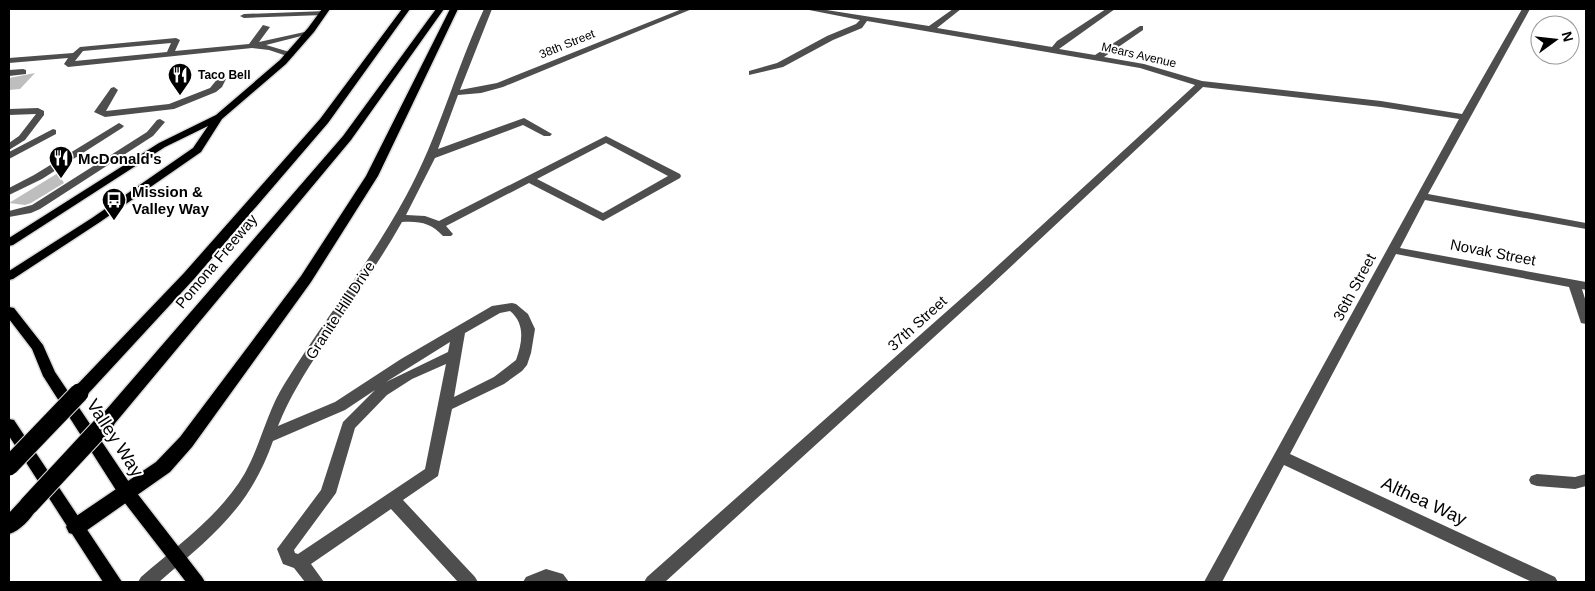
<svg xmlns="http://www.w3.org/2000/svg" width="1595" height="591" viewBox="0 0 1595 591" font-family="Helvetica,sans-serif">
	<rect width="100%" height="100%" fill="#fff"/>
	<path fill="#bebebe" d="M35,73L20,89L9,90V78Z
		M58,173L64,183L31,203L25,205L9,203Z"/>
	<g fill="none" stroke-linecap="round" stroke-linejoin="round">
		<defs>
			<path id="major" d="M322,9H330L314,32L286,64L222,119L201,152L100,222L13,279L9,280V271L92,218L193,148L208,126L165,147L13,245L9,246V238L159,143L216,115L280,60L308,28Z
				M9,307L14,308L43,345L55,372L133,488L202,577L205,582H186L121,498L43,376L32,349L9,319Z
				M9,419L14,420L122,582H103L9,436Z"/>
			<path id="highway" d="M402,9H410L328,123L194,279L85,397L79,399L73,397L70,393L73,389L184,273L320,119Z
				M436,9H444L351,140L111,428L105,430L99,428L96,423L99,418L343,136Z
				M450,9H458L378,176L311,282L192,447L170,472L83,533L76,535L69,533L66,527L69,521L156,462L180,437L301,276L366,176Z
				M29,497L36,499L39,505C33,516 21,531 9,534V513L22,499Z"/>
		</defs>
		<use href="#major" stroke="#dbdbdb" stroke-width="3"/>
		<use href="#highway" stroke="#dbdbdb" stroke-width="3"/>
		<path fill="#4e4e4e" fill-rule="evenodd" d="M484,9H492L460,90L497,83L682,9H692L503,87L481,93L458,95L438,149L524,118L552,134L550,136H544L523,125L435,158L406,215L425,216L439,221L606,136L680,174L681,176L680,178L603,221L529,183L446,226L453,234L451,236H443C431,223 420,221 402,222C377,266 348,306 321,348C305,373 289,398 278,426L335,402L401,359L492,306L512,303L516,304L528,314L535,329L531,353L527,365L522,371L504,384L452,409L438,476L403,500L475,577L478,582H458L391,509L311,564L324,582H305L294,568L283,564L277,549L321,490L343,422L375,390L345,410L273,441C249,509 212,536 159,582H138L141,577C178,545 220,516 245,473C261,444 267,411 285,383C324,320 371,261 406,196C439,136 455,71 484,9ZM606,143L668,176L603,213L537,179ZM510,311C526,324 522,343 516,360L494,377L454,397L465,333L500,313ZM450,342L448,352L386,382ZM446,364L425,469L298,554L295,553L294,550L336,493L355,428L387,395L412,379Z
			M804,9H820L929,26L953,9H961L937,28L1052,47L1057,41L1106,9H1115L1059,49L1095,55L1140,26H1143V30L1104,57L1144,64L1202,81L1381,101L1462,114L1522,9H1530L1428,194L1586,223V229L1425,200L1400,248L1586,282V290L1582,289L1586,302V324L1581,323L1569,287L1396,254L1290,454L1555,577L1558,582H1532L1284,465L1222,582H1204L1459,119L1381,107L1203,87L989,287L665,582H644L647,577L981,281L1195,85L1140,68L867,21L862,28L833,40L783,67L749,75V71L777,63L827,36L856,24L860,20Z
			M326,11V15H323L244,18L240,16L244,14Z
			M263,25L270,27L259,42L309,31L313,33L266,45L293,53L294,55L290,57L269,50L252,48L68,67L64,64L68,58L9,63V58L73,53L80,47L176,38L180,40L175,51L249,44ZM171,43L167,52L75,61L83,51Z
			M23,69L26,70V74L9,76V70Z
			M222,76L226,79L222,87L216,92L174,109L105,117L94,112L111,88L114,87L118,90L106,111L169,104L210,88L219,77Z
			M38,108L44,111V115L25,140L9,150V143L19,136L36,114L9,115V109Z
			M160,119L165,122L153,136L40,209L31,213L9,217V211L32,205L147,132L157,120Z
			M119,123L124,126L122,128L42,179L9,195V188L34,175Z
			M53,129L56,130V134L9,159V152Z
			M1537,474L1575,477L1586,474V486L1575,489L1537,486L1531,484L1529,480L1531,476Z
			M546,569L563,574L569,582H523L526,577Z"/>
		<use href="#major" fill="#000" fill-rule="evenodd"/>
		<use href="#highway" fill="#000" fill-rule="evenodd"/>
		<defs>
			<path id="highway-bridge" d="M9,466L79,393
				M29,505L105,423"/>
		</defs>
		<use href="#highway-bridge" stroke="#dbdbdb" stroke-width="21" stroke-linecap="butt"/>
		<use href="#highway-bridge" stroke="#000" stroke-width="19"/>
	</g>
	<defs>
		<symbol id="restaurant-pin" viewBox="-11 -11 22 30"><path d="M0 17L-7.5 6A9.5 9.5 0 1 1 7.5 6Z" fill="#000" stroke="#fff"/><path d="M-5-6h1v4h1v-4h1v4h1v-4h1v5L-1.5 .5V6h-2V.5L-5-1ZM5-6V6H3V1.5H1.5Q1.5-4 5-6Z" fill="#fff"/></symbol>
		<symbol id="bus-pin" viewBox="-11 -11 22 30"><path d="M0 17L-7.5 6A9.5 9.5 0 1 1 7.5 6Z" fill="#000" stroke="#fff"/><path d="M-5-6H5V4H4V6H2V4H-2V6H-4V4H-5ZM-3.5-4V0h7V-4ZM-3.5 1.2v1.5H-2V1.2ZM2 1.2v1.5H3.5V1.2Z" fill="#fff"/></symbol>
	</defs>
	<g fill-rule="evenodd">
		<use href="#restaurant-pin" x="166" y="61" width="28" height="38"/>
		<use href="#restaurant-pin" x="47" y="144" width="28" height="38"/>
		<use href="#bus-pin" x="100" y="186" width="28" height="38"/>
	</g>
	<g text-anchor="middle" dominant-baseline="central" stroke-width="4" stroke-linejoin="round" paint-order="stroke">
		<g font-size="12" fill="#000" stroke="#fff">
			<text transform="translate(567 44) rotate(-22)">38th Street</text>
			<text transform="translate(1139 55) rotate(13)">Mears Avenue</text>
		</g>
		<g font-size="12" font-weight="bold" fill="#000" stroke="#fff" text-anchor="start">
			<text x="198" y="75">Taco Bell</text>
		</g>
		<g font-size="15" font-weight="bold" fill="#000" stroke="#fff" text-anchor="start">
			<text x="78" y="158">McDonald's</text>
			<text x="132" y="191">Mission &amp;<tspan x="132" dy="17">Valley Way</tspan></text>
		</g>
		<g font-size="15" fill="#000" stroke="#fff">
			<text transform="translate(1493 252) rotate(11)">Novak Street</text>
			<text transform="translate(216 261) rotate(-50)">Pomona Freeway</text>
			<text transform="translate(1354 287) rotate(-62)">36th Street</text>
			<text transform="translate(340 310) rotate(-57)">Granite Hill Drive</text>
			<text transform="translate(917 323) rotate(-42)">37th Street</text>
		</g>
		<g font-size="18" fill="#000" stroke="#fff">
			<text transform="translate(115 438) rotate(57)">Valley Way</text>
			<text transform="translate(1424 501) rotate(25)">Althea Way</text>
		</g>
	</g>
	<rect width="1595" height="591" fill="none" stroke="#000000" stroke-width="20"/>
	<g transform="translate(1555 40) rotate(75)"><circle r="24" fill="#ffffff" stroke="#999999"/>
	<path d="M0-4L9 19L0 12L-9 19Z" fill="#000000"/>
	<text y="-8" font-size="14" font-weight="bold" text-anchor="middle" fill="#000000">N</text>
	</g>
</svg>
